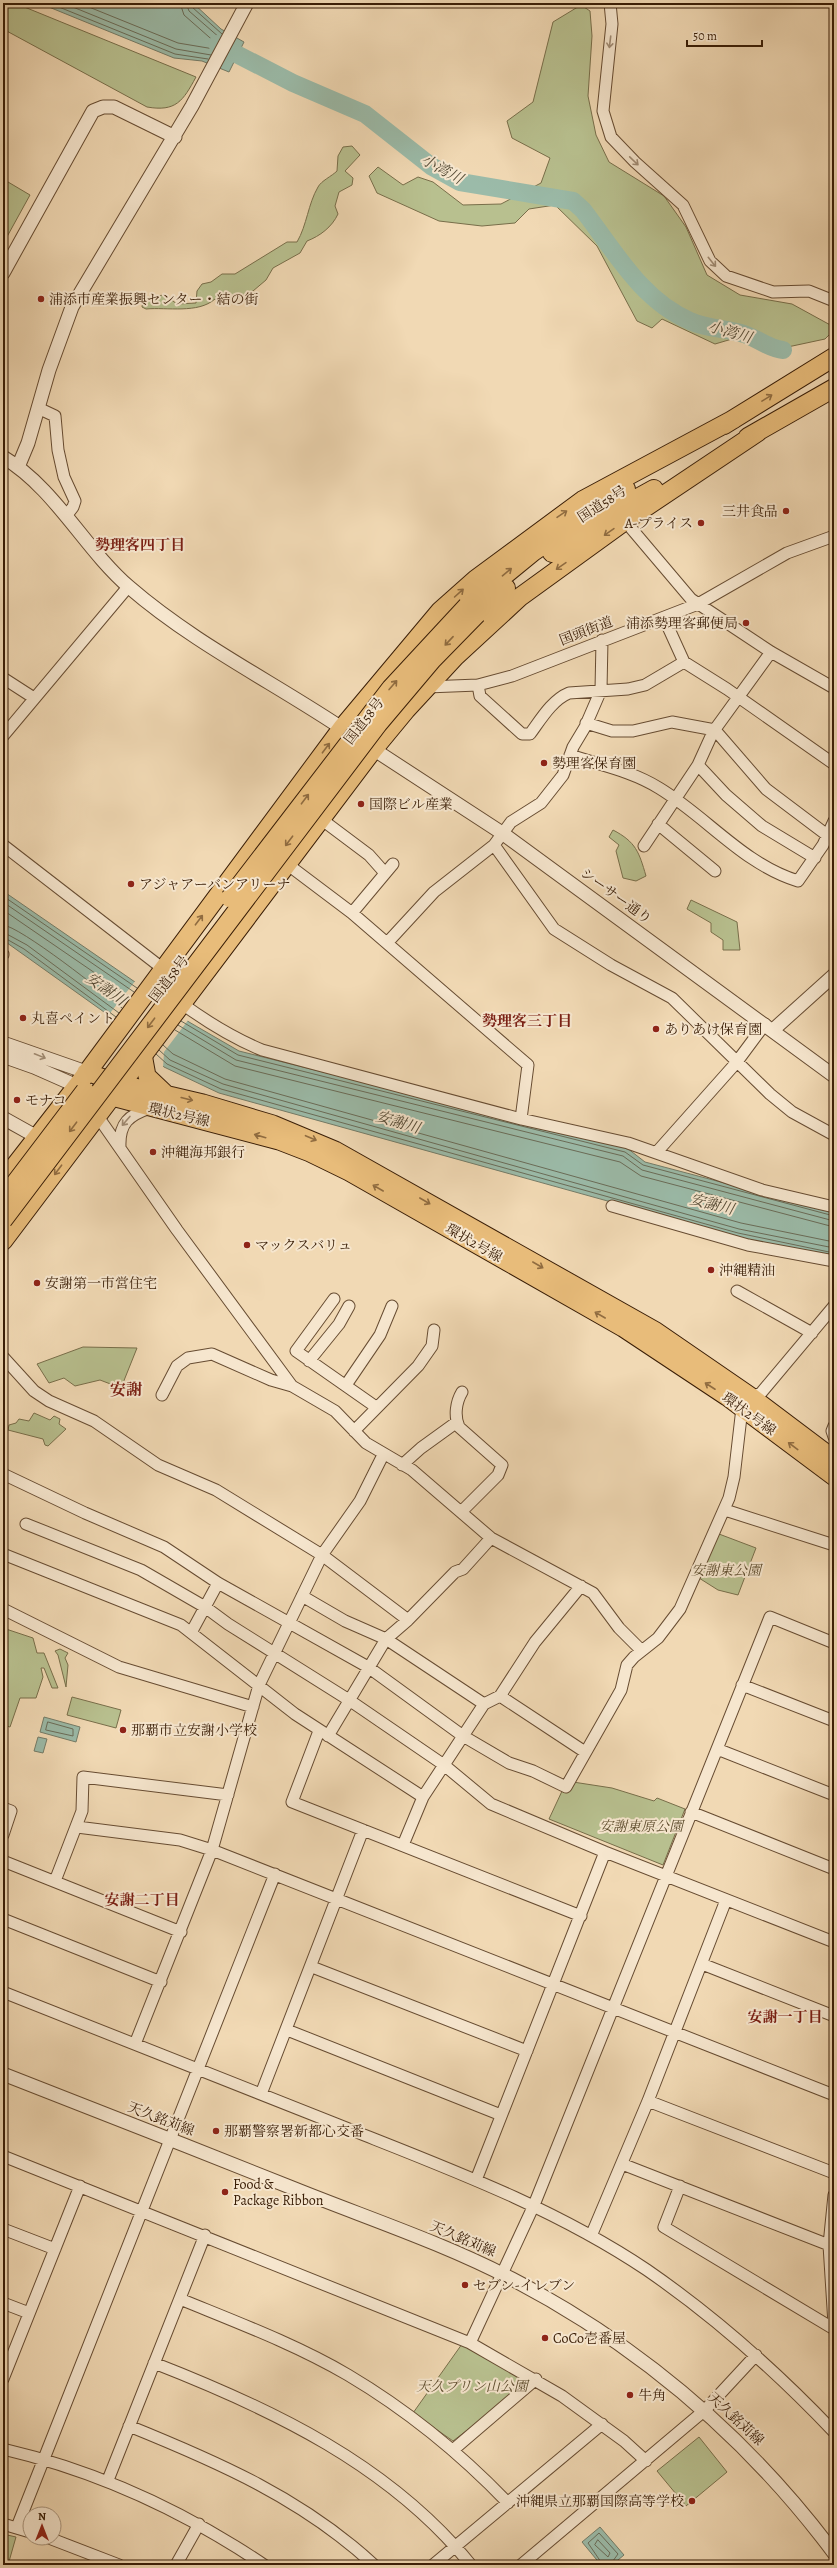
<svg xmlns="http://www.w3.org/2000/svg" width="837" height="2568" viewBox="0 0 837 2568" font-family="Alegreya,'Noto Serif JP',serif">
	<rect width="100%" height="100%" fill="#f1d9b4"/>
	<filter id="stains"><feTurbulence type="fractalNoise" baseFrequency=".005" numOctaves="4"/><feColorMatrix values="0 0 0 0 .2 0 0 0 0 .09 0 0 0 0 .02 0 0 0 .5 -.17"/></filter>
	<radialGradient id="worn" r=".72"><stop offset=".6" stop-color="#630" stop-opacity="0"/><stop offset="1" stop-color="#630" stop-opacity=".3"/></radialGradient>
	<path fill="#b8c08f" stroke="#786e4a" d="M3,3L22,6L196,77C183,101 176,112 147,107L3,29Z
		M581,5L590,11L592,36L588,96L596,135L609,162L664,196L686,227L707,275L740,295L792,304L834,327V330L825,339L783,348L732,339L715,344L662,319L652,328L637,321L597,246L555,205L529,209L515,223L482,226L439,221L377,193L369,176L378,167L403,185L418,177L433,182L463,205L501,204L541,183L550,158L512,138L507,121L533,102L553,22Z
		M352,146L360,155L345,171L353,178L352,185L339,192L335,206L338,214C332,227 320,236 307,241L300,253L273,268L266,280L253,291L231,300L215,299C198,314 167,307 146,309L142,307L143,300L155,296L165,295L177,304L196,303L197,291L202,284L211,282L222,274H235L287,242H297C307,225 308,204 318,187C321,181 332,176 337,171L338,156L343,147Z
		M3,179L30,195L3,244Z
		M613,830C636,842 639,852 646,876L636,881L623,878L616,851L619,845L609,837Z
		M691,900L737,922L740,950H723V940L711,932V923L687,909Z
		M83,1347L137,1348L121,1388L100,1380L75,1386L64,1378L49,1383L37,1364Z
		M34,1413L50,1420L54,1416L60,1419L59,1424L66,1429L48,1446L45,1445L43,1439L8,1430L9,1425L16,1423L19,1419L29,1421Z
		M719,1534L756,1548L738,1595L718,1590L699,1578Z
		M3,1628L33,1638L37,1653H44L58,1688H52L44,1668H41L43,1677L36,1698H20L10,1727L3,1725Z
		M60,1649L68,1653L65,1658L68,1665L66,1687L58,1655L55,1651Z
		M72,1697L121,1710L116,1728L67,1715Z
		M573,1782L612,1788L654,1801L657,1798L685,1809L663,1865L549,1819L563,1789Z
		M462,2344L525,2378L527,2384L453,2441L413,2413Z
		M699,2437L727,2472L686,2506L657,2471Z
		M3,2534L16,2537L8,2565H3Z"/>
	<path fill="#9bbba9" stroke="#747c68" d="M39,3H193L221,29L244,42L229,72L202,61L174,58Z
		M3,891L135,982L189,1022L239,1051L627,1148L645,1162L834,1212V1257L737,1237L219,1093L164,1067L104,1012L3,940Z
		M44,1717L80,1727L76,1742L40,1732Z
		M38,1737L47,1739L43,1753L34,1751Z
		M600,2527L624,2555L612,2565H601L582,2542Z"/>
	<path fill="#f1d9b4" d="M136,980L189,1019L164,1052L163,1068L107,1017Z"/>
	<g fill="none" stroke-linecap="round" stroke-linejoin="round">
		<path stroke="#6a6c58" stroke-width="1" d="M49,3L175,54L208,59
			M63,3L176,49L211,55
			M79,3L178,43L214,49
			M180,3L184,15L217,44
			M186,3L189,11L220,38
			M191,3L192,7L222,34
			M3,896L137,988
			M3,902L134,992
			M3,910L130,997
			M3,925C20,926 106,994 122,1008
			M3,932L27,945L119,1013
			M3,937L24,949L116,1017
			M181,1021L238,1055L625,1152L643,1165L834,1216
			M178,1025L236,1060L623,1156L642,1170L834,1221
			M175,1030L235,1066L620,1162L641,1176L834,1227
			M163,1045L173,1054L225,1079L741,1223L834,1242
			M159,1050L170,1060L223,1084L739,1229L834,1248
			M156,1054L167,1064L221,1089L738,1233L834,1253
			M48,1722L73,1729V1736L46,1730Z
			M598,2540L610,2553L608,2557L595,2545Z
			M603,2565L588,2543L599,2533L618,2554L610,2565"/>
		<path stroke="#9bbba9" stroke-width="18" d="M217,44L293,83L365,114L431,166L460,182L573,201L583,210C614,250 641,300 690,321C707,329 726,328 744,334C757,338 769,349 783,350"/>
		<defs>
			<path id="minor" d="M610,3L612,24L603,111L611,137L635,162L683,205L710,261L726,276L773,292L809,291L834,301
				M38,408L55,416L58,450L64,477L75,501L73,507L66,516
				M625,521L691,599L771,652L834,688
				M664,618L684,662L727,689L834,764
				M602,640L601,690L585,727L573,747L563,775L541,803L511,822L494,845L554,929L611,965L672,998L770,1094L792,1112L834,1135
				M3,678L34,698
				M478,685L480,696L522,734H530C541,719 552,700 569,693L628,689L645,685L684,662
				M427,687L478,685L512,676L698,604L787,553L834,536
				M586,723L612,731H633L672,722L715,730L766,789L827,835
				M3,736L128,587
				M570,755C600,765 632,771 659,788C707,817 743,864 798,881L823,845L834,821
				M698,765L726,795L762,826L815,858
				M321,819L369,855L385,873
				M658,824L715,871
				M3,845L162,968
				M644,846L698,765L713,732L771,652
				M287,864L352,913L528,1065L521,1119
				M352,913L393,864
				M387,943L434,892L494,845
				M3,954V955
				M181,1003C207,1022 233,1038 262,1050L521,1119L628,1143L762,1190L834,1207
				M94,1111L177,1230L292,1386L335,1411L366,1443L412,1470L491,1538L593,1593L619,1628L641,1650
				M120,1147C119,1123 129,1115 150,1108
				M656,1153L736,1063L765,1024
				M612,1206L748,1245L834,1261
				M737,1291L812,1333
				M334,1299L296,1351L376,1407
				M3,1357L34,1391L49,1401L94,1421L158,1465L216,1490L322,1555L408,1620
				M309,1361L339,1324L349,1306
				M346,1385L380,1335L392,1306
				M162,1395L177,1366L188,1358L212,1354L271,1380L292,1386
				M834,1426L832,1431L834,1437
				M354,1431L418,1366L432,1346L434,1330
				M402,1465L421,1448L457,1422
				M3,1474L85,1513L164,1547L218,1583L368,1667L463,1736L509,1763L533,1771L566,1787L621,1690L627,1665L634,1657L658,1638L680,1609L729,1498L734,1477L742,1408L752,1397L761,1393L834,1306
				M725,1510L834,1545
				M461,1512L498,1475L502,1465L459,1427C454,1416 456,1402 462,1392
				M26,1524L141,1570L205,1607L228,1624L349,1700L444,1765L491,1804L605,1852L834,1942
				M3,1554L181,1625L295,1714L423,1797
				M302,1596L345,1621L386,1639L484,1704
				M3,1609L119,1667L253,1707
				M192,1631L218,1583
				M742,1685L834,1721
				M500,1696L585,1752
				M319,1731L292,1802L581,1916
				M328,1736L386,1639L408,1620L455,1572L463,1569L491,1538
				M717,1749L834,1795
				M3,1808L11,1811L3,1835
				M691,1812L834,1869
				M77,1827L180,1840L212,1850L834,2095
				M403,1845L423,1797L484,1704L500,1696L535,1642L581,1586
				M3,1861L181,1932
				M55,1881L82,1811L83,1777L228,1795
				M3,1919L161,1982
				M702,1964L834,2016
				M312,1967L527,2051
				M3,1992C120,2038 237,2084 354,2131C455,2171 556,2209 647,2270C715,2317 777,2372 834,2432
				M287,2030L501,2115
				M135,2044L212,1850L259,1685L322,1555L360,1501L383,1455
				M261,2094L363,1830
				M648,2101L834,2173
				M3,2156L470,2343L562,2396L624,2441L646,2461
				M622,2164L829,2245
				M476,2180L605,1852
				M680,2186L664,2227L834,2329
				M834,2195L829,2245L834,2324
				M3,2229L55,2249
				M591,2236L648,2101L726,1900
				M180,2299C236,2322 295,2344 348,2375C407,2410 460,2453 508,2503
				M3,2303L29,2313
				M470,2343L534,2205L770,1617L834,1643
				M154,2363C272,2409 390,2465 471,2565
				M3,2379L80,2186
				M129,2426C218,2462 303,2499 374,2565
				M3,2449C97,2471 184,2511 264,2565
				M453,2450L536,2379
				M108,2480L205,2235
				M3,2524L30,2532
				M17,2527L275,1874
				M49,2538L119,2565
				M176,2565L199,2524
				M433,2565L602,2424
				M521,2565L705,2410L756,2355"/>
			<path id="tertiary" d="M3,273L93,111L103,107H114L175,137
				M3,457C55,488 84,548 129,587C196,645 277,684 349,733
				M18,467L28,443L49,370L72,307L192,106L247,3
				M367,745L502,833L834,1076
				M773,1030L834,975
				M3,1043L86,1072
				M3,1056L34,1067L77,1086
				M3,1118L37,1137
				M3,2074C100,2112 198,2150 295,2189C367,2218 443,2243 512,2279C640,2346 748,2438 834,2553"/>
			<path id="primary" d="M143,1054L147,1076L166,1094
				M86,1072L122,1084L203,1103L273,1124L335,1150L656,1331L752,1397L834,1459
				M97,1093L279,1141L310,1153L349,1172L623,1328L727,1397L834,1477"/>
			<path id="trunk" d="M724,425L834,357
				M748,437L834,388
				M552,553L616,510L654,489
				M467,606L533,552L626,489
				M477,614L506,588
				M3,1181L77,1086L342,728L440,611L476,579L583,500L734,419
				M3,1241L373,750L406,710L455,657L520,597L625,521L758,432"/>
		</defs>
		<use href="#minor" stroke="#674c32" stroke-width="13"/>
		<use href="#tertiary" stroke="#674c32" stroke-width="15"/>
		<use href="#primary" stroke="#391d06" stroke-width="19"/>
		<use href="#trunk" stroke="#391d06" stroke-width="20"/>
		<use href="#minor" stroke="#f6e6ce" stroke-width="11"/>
		<use href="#tertiary" stroke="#f6e6ce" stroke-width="13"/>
		<use href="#primary" stroke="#e8bc7a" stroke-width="17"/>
		<use href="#trunk" stroke="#e8bc7a" stroke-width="18"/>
		<defs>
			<path id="trunk-bridge" d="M230,898L391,688L467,606
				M3,1199L85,1091
				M3,1220L378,724L432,660L477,614"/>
		</defs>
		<use href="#trunk-bridge" stroke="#391d06" stroke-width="20" stroke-linecap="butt"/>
		<use href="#trunk-bridge" stroke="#e8bc7a" stroke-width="18"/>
	</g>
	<defs><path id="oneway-shaft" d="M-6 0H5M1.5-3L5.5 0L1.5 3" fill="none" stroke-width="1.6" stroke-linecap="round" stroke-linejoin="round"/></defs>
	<g stroke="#a18c74">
		<use href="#oneway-shaft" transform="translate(610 42) rotate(97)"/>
		<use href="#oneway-shaft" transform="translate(634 161) rotate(44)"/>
		<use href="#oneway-shaft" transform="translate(712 262) rotate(51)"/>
		<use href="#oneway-shaft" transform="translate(40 1056) rotate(22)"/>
		<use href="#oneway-shaft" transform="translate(126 1121) rotate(131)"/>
	</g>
	<g stroke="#906c40">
		<use href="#oneway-shaft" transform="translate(767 398) rotate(-32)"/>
		<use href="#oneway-shaft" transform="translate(562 514) rotate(-34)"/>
		<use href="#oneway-shaft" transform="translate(609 532) rotate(145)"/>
		<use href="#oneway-shaft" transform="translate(561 566) rotate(145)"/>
		<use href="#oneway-shaft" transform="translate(507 572) rotate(-40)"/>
		<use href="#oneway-shaft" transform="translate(459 593) rotate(-42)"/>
		<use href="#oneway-shaft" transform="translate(449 641) rotate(133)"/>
		<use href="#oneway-shaft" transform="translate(393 685) rotate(-49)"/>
		<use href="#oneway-shaft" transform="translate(326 748) rotate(-53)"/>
		<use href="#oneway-shaft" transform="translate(305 799) rotate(-53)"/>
		<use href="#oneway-shaft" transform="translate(289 841) rotate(127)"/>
		<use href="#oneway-shaft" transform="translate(199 920) rotate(-53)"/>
		<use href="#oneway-shaft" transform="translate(151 1023) rotate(127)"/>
		<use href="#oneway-shaft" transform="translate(187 1099) rotate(14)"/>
		<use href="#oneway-shaft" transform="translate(73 1127) rotate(127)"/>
		<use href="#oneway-shaft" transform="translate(260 1136) rotate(-164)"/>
		<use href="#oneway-shaft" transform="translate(311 1138) rotate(23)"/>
		<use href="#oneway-shaft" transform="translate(58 1170) rotate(127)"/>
		<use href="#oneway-shaft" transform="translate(378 1188) rotate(-150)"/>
		<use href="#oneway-shaft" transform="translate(425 1201) rotate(30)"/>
		<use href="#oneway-shaft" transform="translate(538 1265) rotate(30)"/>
		<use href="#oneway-shaft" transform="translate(600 1315) rotate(-150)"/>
		<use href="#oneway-shaft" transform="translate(710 1386) rotate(-147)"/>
		<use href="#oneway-shaft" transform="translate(793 1446) rotate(-143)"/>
	</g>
	<g fill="#8f2418" stroke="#f6e6ce" stroke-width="1.5">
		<circle cx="41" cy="299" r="4"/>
		<circle cx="786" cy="511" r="4"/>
		<circle cx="701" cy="523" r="4"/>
		<circle cx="746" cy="623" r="4"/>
		<circle cx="544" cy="763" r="4"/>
		<circle cx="361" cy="804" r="4"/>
		<circle cx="131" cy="884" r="4"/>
		<circle cx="23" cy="1018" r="4"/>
		<circle cx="656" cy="1029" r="4"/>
		<circle cx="17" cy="1100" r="4"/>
		<circle cx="153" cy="1152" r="4"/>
		<circle cx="247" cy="1245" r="4"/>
		<circle cx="711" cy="1270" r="4"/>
		<circle cx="37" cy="1283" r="4"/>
		<circle cx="123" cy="1730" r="4"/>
		<circle cx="216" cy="2131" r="4"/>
		<circle cx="225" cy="2192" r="4"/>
		<circle cx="465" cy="2285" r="4"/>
		<circle cx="545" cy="2338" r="4"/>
		<circle cx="630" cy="2395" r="4"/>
		<circle cx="692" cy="2501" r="4"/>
	</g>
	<g text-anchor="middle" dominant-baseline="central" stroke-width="4" stroke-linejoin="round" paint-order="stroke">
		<g font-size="14" fill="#391d06" stroke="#f6e6ce" text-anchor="start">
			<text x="49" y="299">浦添市産業振興センター・結の街</text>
			<text x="778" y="511" text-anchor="end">三井食品</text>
			<text x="693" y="523" text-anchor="end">A-プライス</text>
			<text x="738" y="623" text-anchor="end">浦添勢理客郵便局</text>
			<text x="552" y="763">勢理客保育園</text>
			<text x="369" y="804">国際ビル産業</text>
			<text x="139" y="884">アジャアーバンアリーナ</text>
			<text x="31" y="1018">丸喜ペイント</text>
			<text x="664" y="1029">ありあけ保育園</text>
			<text x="25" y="1100">モナコ</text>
			<text x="161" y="1152">沖縄海邦銀行</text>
			<text x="255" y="1245">マックスバリュ</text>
			<text x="719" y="1270">沖縄精油</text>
			<text x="45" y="1283">安謝第一市営住宅</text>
			<text x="131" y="1730">那覇市立安謝小学校</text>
			<text x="224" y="2131">那覇警察署新都心交番</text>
			<text x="233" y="2184">Food &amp;<tspan x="233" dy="16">Package Ribbon</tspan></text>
			<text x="473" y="2285">セブン-イレブン</text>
			<text x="553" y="2338">CoCo壱番屋</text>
			<text x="638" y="2395">牛角</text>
			<text x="684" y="2501" text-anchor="end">沖縄県立那覇国際高等学校</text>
		</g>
		<g font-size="14" fill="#391d06" stroke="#f6e6ce">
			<text transform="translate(602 504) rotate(-33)">国道58号</text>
			<text transform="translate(586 631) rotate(-21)">国頭街道</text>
			<text transform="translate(364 721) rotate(-52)">国道58号</text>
			<text transform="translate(616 896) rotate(36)">シーサー通り</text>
			<text transform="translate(169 979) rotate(-53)">国道58号</text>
			<text transform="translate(179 1115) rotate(13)">環状2号線</text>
			<text transform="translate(474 1243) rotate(30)">環状2号線</text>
			<text transform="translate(749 1414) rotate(36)">環状2号線</text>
			<text transform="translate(161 2119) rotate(21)">天久銘苅線</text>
			<text transform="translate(463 2239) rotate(23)">天久銘苅線</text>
			<text transform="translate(736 2419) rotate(43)">天久銘苅線</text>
		</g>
		<g font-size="14" font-style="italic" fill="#5f4e2f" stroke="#f6e6ce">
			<text x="726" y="1570">安謝東公園</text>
			<text x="641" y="1826">安謝東原公園</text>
			<text x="472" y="2386">天久プリン山公園</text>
		</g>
		<g font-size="15" font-style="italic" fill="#564c37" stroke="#f6e6ce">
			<text transform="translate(442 169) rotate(29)">小湾川</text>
			<text transform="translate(730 332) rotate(16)">小湾川</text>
			<text transform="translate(106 989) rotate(35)">安謝川</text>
			<text transform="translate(398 1122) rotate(17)">安謝川</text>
			<text transform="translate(712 1204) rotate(14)">安謝川</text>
		</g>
		<g font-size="15" font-weight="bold" fill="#7a1f14" stroke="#f6e6ce">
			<text x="140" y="545">勢理客四丁目</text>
			<text x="527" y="1021">勢理客三丁目</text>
			<text x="142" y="1900">安謝二丁目</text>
			<text x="785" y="2017">安謝一丁目</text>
		</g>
		<g font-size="16" font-weight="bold" fill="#7a1f14" stroke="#f6e6ce">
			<text x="126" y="1390">安謝</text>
		</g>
	</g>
	<rect width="837" height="2568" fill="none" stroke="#f1d9b4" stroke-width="16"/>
	<rect x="4" y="4" width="829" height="2560" fill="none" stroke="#391d06" stroke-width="2"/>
	<rect x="8" y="8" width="821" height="2552" fill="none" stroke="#391d06"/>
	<g transform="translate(42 2526)"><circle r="19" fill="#f6e6ce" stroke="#aa967e"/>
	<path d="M0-3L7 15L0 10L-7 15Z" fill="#8f2418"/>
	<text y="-6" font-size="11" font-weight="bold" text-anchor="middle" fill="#391d06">N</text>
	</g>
	<path d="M687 40v6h75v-6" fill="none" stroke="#391d06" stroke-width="2"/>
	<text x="693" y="40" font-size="12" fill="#391d06" stroke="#f6e6ce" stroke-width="3" paint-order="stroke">50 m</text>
	<rect width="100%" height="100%" filter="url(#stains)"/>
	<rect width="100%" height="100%" fill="url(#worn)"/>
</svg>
